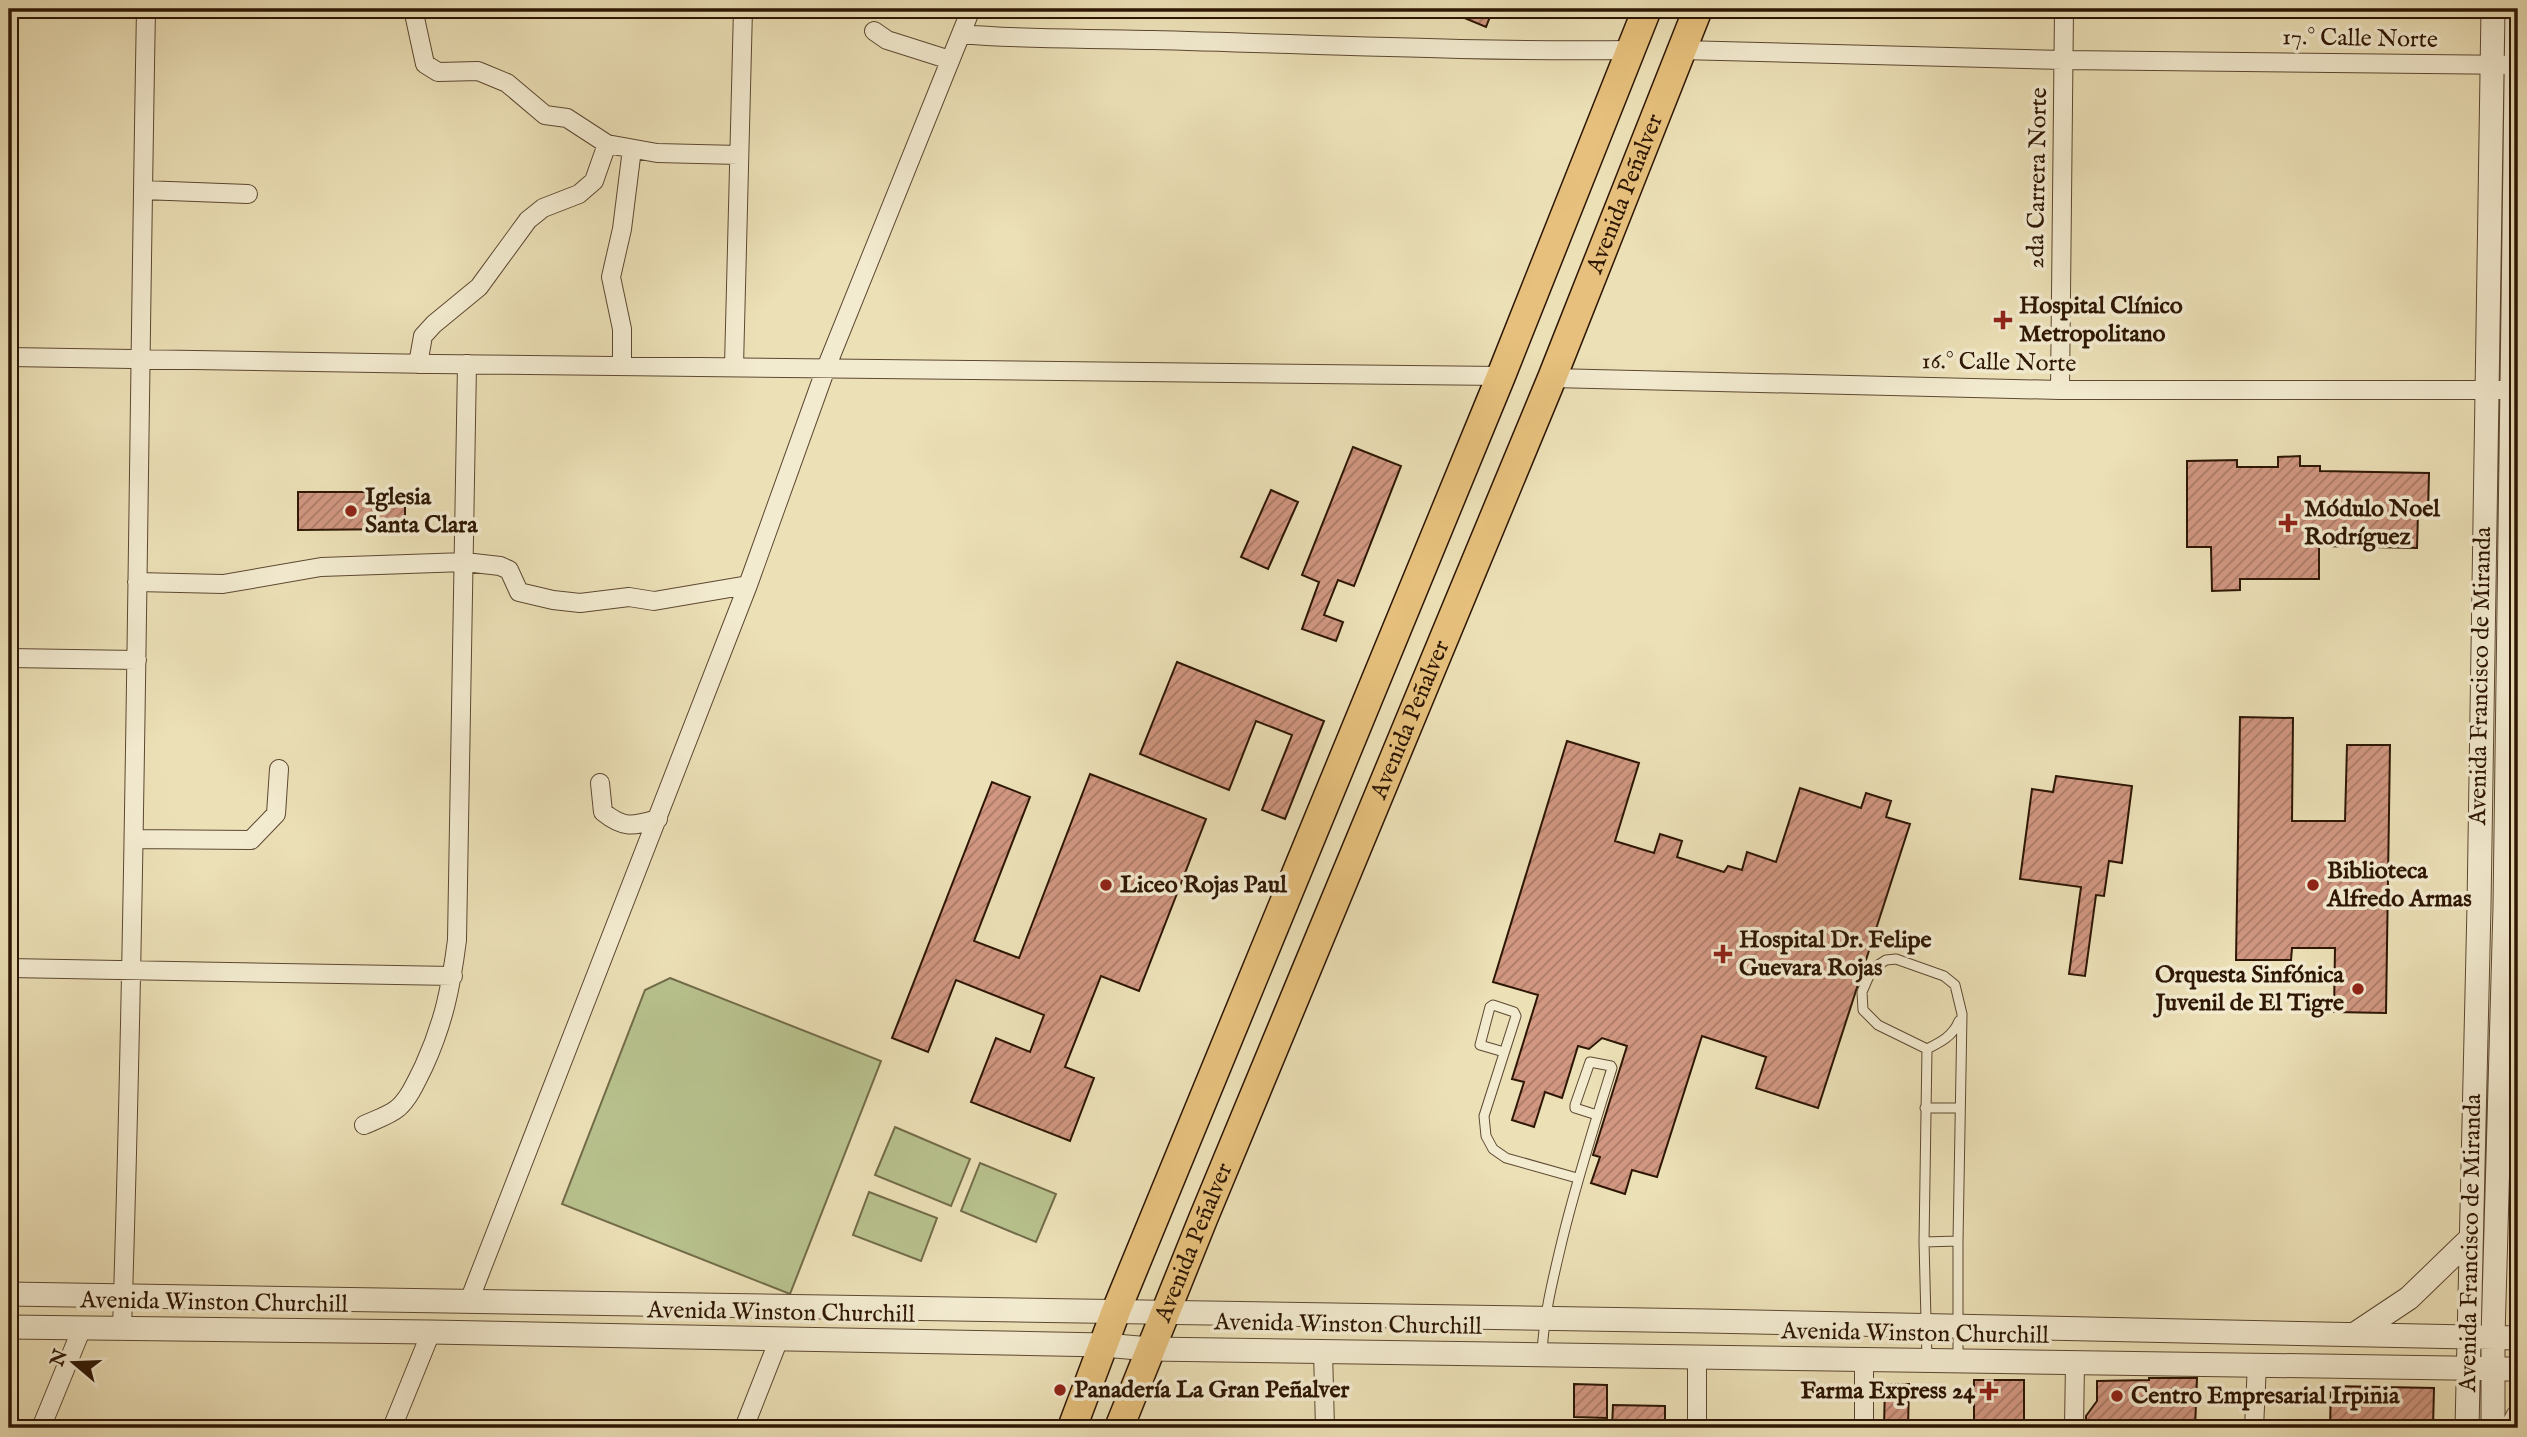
<svg xmlns="http://www.w3.org/2000/svg" width="2527" height="1437" viewBox="0 0 2527 1437" font-family="'IM FELL English',serif">
	<defs>
		<pattern id="building-hatch" width="6" height="6" patternUnits="userSpaceOnUse" patternTransform="scale(1.75)"><rect width="6" height="6" fill="#d19781"/><path d="M-1 1l2-2M0 6l6-6M5 7l2-2" fill="none" stroke="#aa7a67"/></pattern>
	</defs>
	<rect width="100%" height="100%" fill="#ece0b7"/>
	<filter id="stains"><feTurbulence type="fractalNoise" baseFrequency=".00286" numOctaves="4"/><feColorMatrix values="0 0 0 0 .2 0 0 0 0 .09 0 0 0 0 .02 0 0 0 .5 -.17"/></filter>
	<radialGradient id="worn" r=".72"><stop offset=".6" stop-color="#630" stop-opacity="0"/><stop offset="1" stop-color="#630" stop-opacity=".3"/></radialGradient>
	<path fill="#b8c28e" stroke="#726c49" stroke-width="2" d="M670,978L881,1061L790,1294L562,1204L645,990Z
		M895,1127L970,1159L951,1206L875,1175Z
		M980,1163L1056,1194L1036,1242L961,1211Z
		M869,1192L937,1218L921,1261L853,1235Z"/>
	<path fill="url(#building-hatch)" stroke="#2d1604" stroke-width="2" d="M1443,9H1493L1486,27Z
		M1353,447L1401,466L1354,586L1338,580L1324,615L1343,622L1336,641L1302,629L1319,582L1302,575Z
		M2300,456V466H2320V471L2429,473L2428,513H2418L2417,548L2319,546V579H2240V590L2212,591L2211,547H2187V461L2237,460V467H2278V457Z
		M1271,490L1298,502L1268,569L1241,557Z
		M298,492H405V529L298,530Z
		M1177,662L1324,721L1285,819L1262,810L1292,735L1256,721L1229,790L1140,754Z
		M2240,717L2293,718L2292,821H2345L2347,745H2390L2386,1013L2334,1012L2335,948H2292L2291,960H2236Z
		M1567,741L1639,763L1615,841L1654,853L1660,834L1682,841L1677,857L1724,872L1728,866L1742,870L1747,852L1776,862L1800,788L1861,808L1866,793L1891,801L1886,817L1910,824L1818,1108L1756,1088L1766,1057L1702,1036L1657,1177L1632,1170L1625,1194L1591,1183L1600,1157L1593,1155L1627,1046L1602,1038L1589,1049L1578,1046L1562,1098L1545,1092L1534,1127L1512,1120L1524,1082L1512,1079L1538,995L1493,982Z
		M1090,774L1206,819L1139,991L1101,976L1065,1067L1094,1078L1070,1141L971,1102L996,1038L1030,1052L1044,1015L956,980L928,1052L892,1038L992,782L1030,797L974,941L1019,958Z
		M2056,776L2132,786L2122,863L2109,861L2104,896L2096,895L2085,976L2069,974L2081,887L2020,879L2032,789L2053,792Z
		M2149,1378H2197L2195,1428H2091L2086,1423V1416L2097,1401V1381L2149,1380Z
		M1974,1380H2024V1428H1974Z
		M1574,1384L1607,1385V1418L1574,1417Z
		M1885,1384H1909L1908,1428H1884Z
		M2331,1386L2434,1388L2433,1428H2330Z
		M1613,1405L1665,1406V1428H1612Z"/>
	<g fill="none" stroke-linecap="round" stroke-linejoin="round">
		<defs>
			<path id="service" d="M1927,1049C1941,1042 1953,1036 1959,1021
				M1504,1052L1480,1045L1490,1007L1493,1005L1514,1012L1516,1016L1484,1116L1486,1136L1493,1149L1506,1158L1577,1178
				M1925,1108H1960
				M1924,1242L1958,1241
				M1542,1353C1544,1314 1553,1279 1562,1241C1576,1183 1594,1126 1612,1068L1611,1066L1590,1062L1575,1105V1108L1597,1115
				M1927,1359L1924,1242L1927,1049L1878,1025L1863,1010L1862,992L1872,969L1886,960L1896,959L1944,976L1955,985L1962,1014L1958,1241V1359"/>
			<path id="minor" d="M413,9L425,64L438,72L478,71L507,83L545,115L567,118L607,144L657,153L739,155
				M874,31L887,40L950,60
				M961,34C1025,40 1088,38 1152,40C1312,44 1471,52 1631,50
				M1681,50L2064,60L2518,65
				M143,190L248,194
				M9,357L434,364L1501,376
				M418,364L423,336L434,324L479,287L528,220L543,208L579,194L594,181L607,144
				M622,365V329L611,277L622,229L632,149
				M734,366L743,9
				M1552,378L2060,390H2518
				M2060,390L2064,9
				M137,582L223,584L321,567L465,562L500,566L509,570L519,592L553,600L580,603L629,597L654,601L748,585
				M9,658L137,660
				M600,783L603,812C624,829 633,826 658,819
				M134,839L251,840L276,814L279,769
				M9,968L453,976
				M364,1125C375,1120 390,1115 398,1108C410,1097 417,1080 424,1066C444,1022 451,987 457,940L467,364
				M469,1301L748,585L826,368L971,9
				M122,1329C136,889 138,449 146,9
				M1323,1351L1325,1428
				M1864,1359V1428
				M41,1428L82,1328
				M392,1428L431,1332
				M744,1428L779,1339
				M1697,1428V1357
				M2074,1428L2075,1362
				M2254,1428L2257,1364"/>
			<path id="tertiary" d="M9,1294L1707,1321L2518,1338
				M9,1327L431,1332L1104,1345L1150,1349L2518,1369
				M2355,1334L2409,1298L2471,1238
				M2467,1428L2479,906L2493,9
				M2493,1428V1337L2505,907L2517,9
				M2512,1428L2518,1416"/>
			<g id="primary">
				<path d="M1072,1428L1116,1311L1501,376L1647,9"/>
				<path id="s1" d="M1119,1428L1203,1219L1552,378L1698,9"/>
			</g>
		</defs>
		<use href="#service" stroke="#5d4831" stroke-width="11"/>
		<use href="#minor" stroke="#5d4831" stroke-width="20"/>
		<use href="#tertiary" stroke="#5d4831" stroke-width="25"/>
		<use href="#primary" stroke="#2d1604" stroke-width="31"/>
		<use href="#service" stroke="#f3ebd0" stroke-width="9"/>
		<use href="#minor" stroke="#f3ebd0" stroke-width="18"/>
		<use href="#tertiary" stroke="#f3ebd0" stroke-width="23"/>
		<use href="#primary" stroke="#e6c07c" stroke-width="28"/>
	</g>
	<g fill="#8f2418" stroke="#f3ebd0" stroke-width="2.5">
		<path d="M1999.5 309.5h7v7h7v7h-7v7h-7v-7h-7v-7h7z"/>
		<circle cx="351" cy="511" r="7"/>
		<path d="M2284.5 512.5h7v7h7v7h-7v7h-7v-7h-7v-7h7z"/>
		<circle cx="1106" cy="885" r="7"/>
		<circle cx="2313" cy="885" r="7"/>
		<path d="M1719.5 943.5h7v7h7v7h-7v7h-7v-7h-7v-7h7z"/>
		<circle cx="2358" cy="989" r="7"/>
		<circle cx="1060" cy="1390" r="7"/>
		<path d="M1985.5 1380.5h7v7h7v7h-7v7h-7v-7h-7v-7h7z"/>
		<circle cx="2117" cy="1396" r="7"/>
	</g>
	<g text-anchor="middle" dominant-baseline="central" stroke-width="7" stroke-linejoin="round" paint-order="stroke">
		<g font-size="24" fill="#2d1604" stroke="#f3ebd0">
			<text transform="translate(2360 39) rotate(1)">17.° Calle Norte</text>
			<text transform="translate(2038 178) rotate(-89)">2da Carrera Norte</text>
			<text stroke="none"><textPath href="#s1" startOffset="1334">Avenida Peñalver</textPath></text>
			<text transform="translate(1999 363) rotate(1)">16.° Calle Norte</text>
			<text transform="translate(2481 676) rotate(-89)">Avenida Francisco de Miranda</text>
			<text stroke="none"><textPath href="#s1" startOffset="766">Avenida Peñalver</textPath></text>
			<text stroke="none"><textPath href="#s1" startOffset="200">Avenida Peñalver</textPath></text>
			<text transform="translate(2471 1243) rotate(-89)">Avenida Francisco de Miranda</text>
			<text transform="translate(214 1303) rotate(1)">Avenida Winston Churchill</text>
			<text transform="translate(781 1313) rotate(1)">Avenida Winston Churchill</text>
			<text transform="translate(1348 1325) rotate(1)">Avenida Winston Churchill</text>
			<text transform="translate(1915 1334) rotate(1)">Avenida Winston Churchill</text>
		</g>
		<g font-size="24" font-weight="bold" fill="#2d1604" stroke="#f3ebd0" text-anchor="start">
			<text x="2019" y="306">Hospital Clínico<tspan x="2019" dy="28">Metropolitano</tspan></text>
			<text x="365" y="497">Iglesia<tspan x="365" dy="28">Santa Clara</tspan></text>
			<text x="2304" y="509">Módulo Noel<tspan x="2304" dy="28">Rodríguez</tspan></text>
			<text x="2327" y="871">Biblioteca<tspan x="2327" dy="28">Alfredo Armas</tspan></text>
			<text x="1120" y="885">Liceo Rojas Paul</text>
			<text x="1739" y="940">Hospital Dr. Felipe<tspan x="1739" dy="28">Guevara Rojas</tspan></text>
			<text x="2344" y="975" text-anchor="end">Orquesta Sinfónica<tspan x="2344" dy="28">Juvenil de El Tigre</tspan></text>
			<text x="1074" y="1390">Panadería La Gran Peñalver</text>
			<text x="1975" y="1391" text-anchor="end">Farma Express 24</text>
			<text x="2131" y="1396">Centro Empresarial Irpinia</text>
		</g>
	</g>
	<rect width="2527" height="1437" fill="none" stroke="#ece0b7" stroke-width="35"/>
	<rect x="10" y="10" width="2506" height="1416" fill="none" stroke="#2d1604" stroke-width="3.5"/>
	<rect x="18" y="18" width="2492" height="1402" fill="none" stroke="#2d1604" stroke-width="2"/>
	<g transform="translate(74 1363) rotate(289)" stroke="#f3ebd0" stroke-width="5" paint-order="stroke">
	<path d="M0-5L12 26L0 18L-12 26Z" fill="#2d1604"/>
	<text y="-10" font-size="19" font-weight="bold" text-anchor="middle" fill="#2d1604">N</text>
	</g>
	<rect width="100%" height="100%" filter="url(#stains)"/>
	<rect width="100%" height="100%" fill="url(#worn)"/>
</svg>
